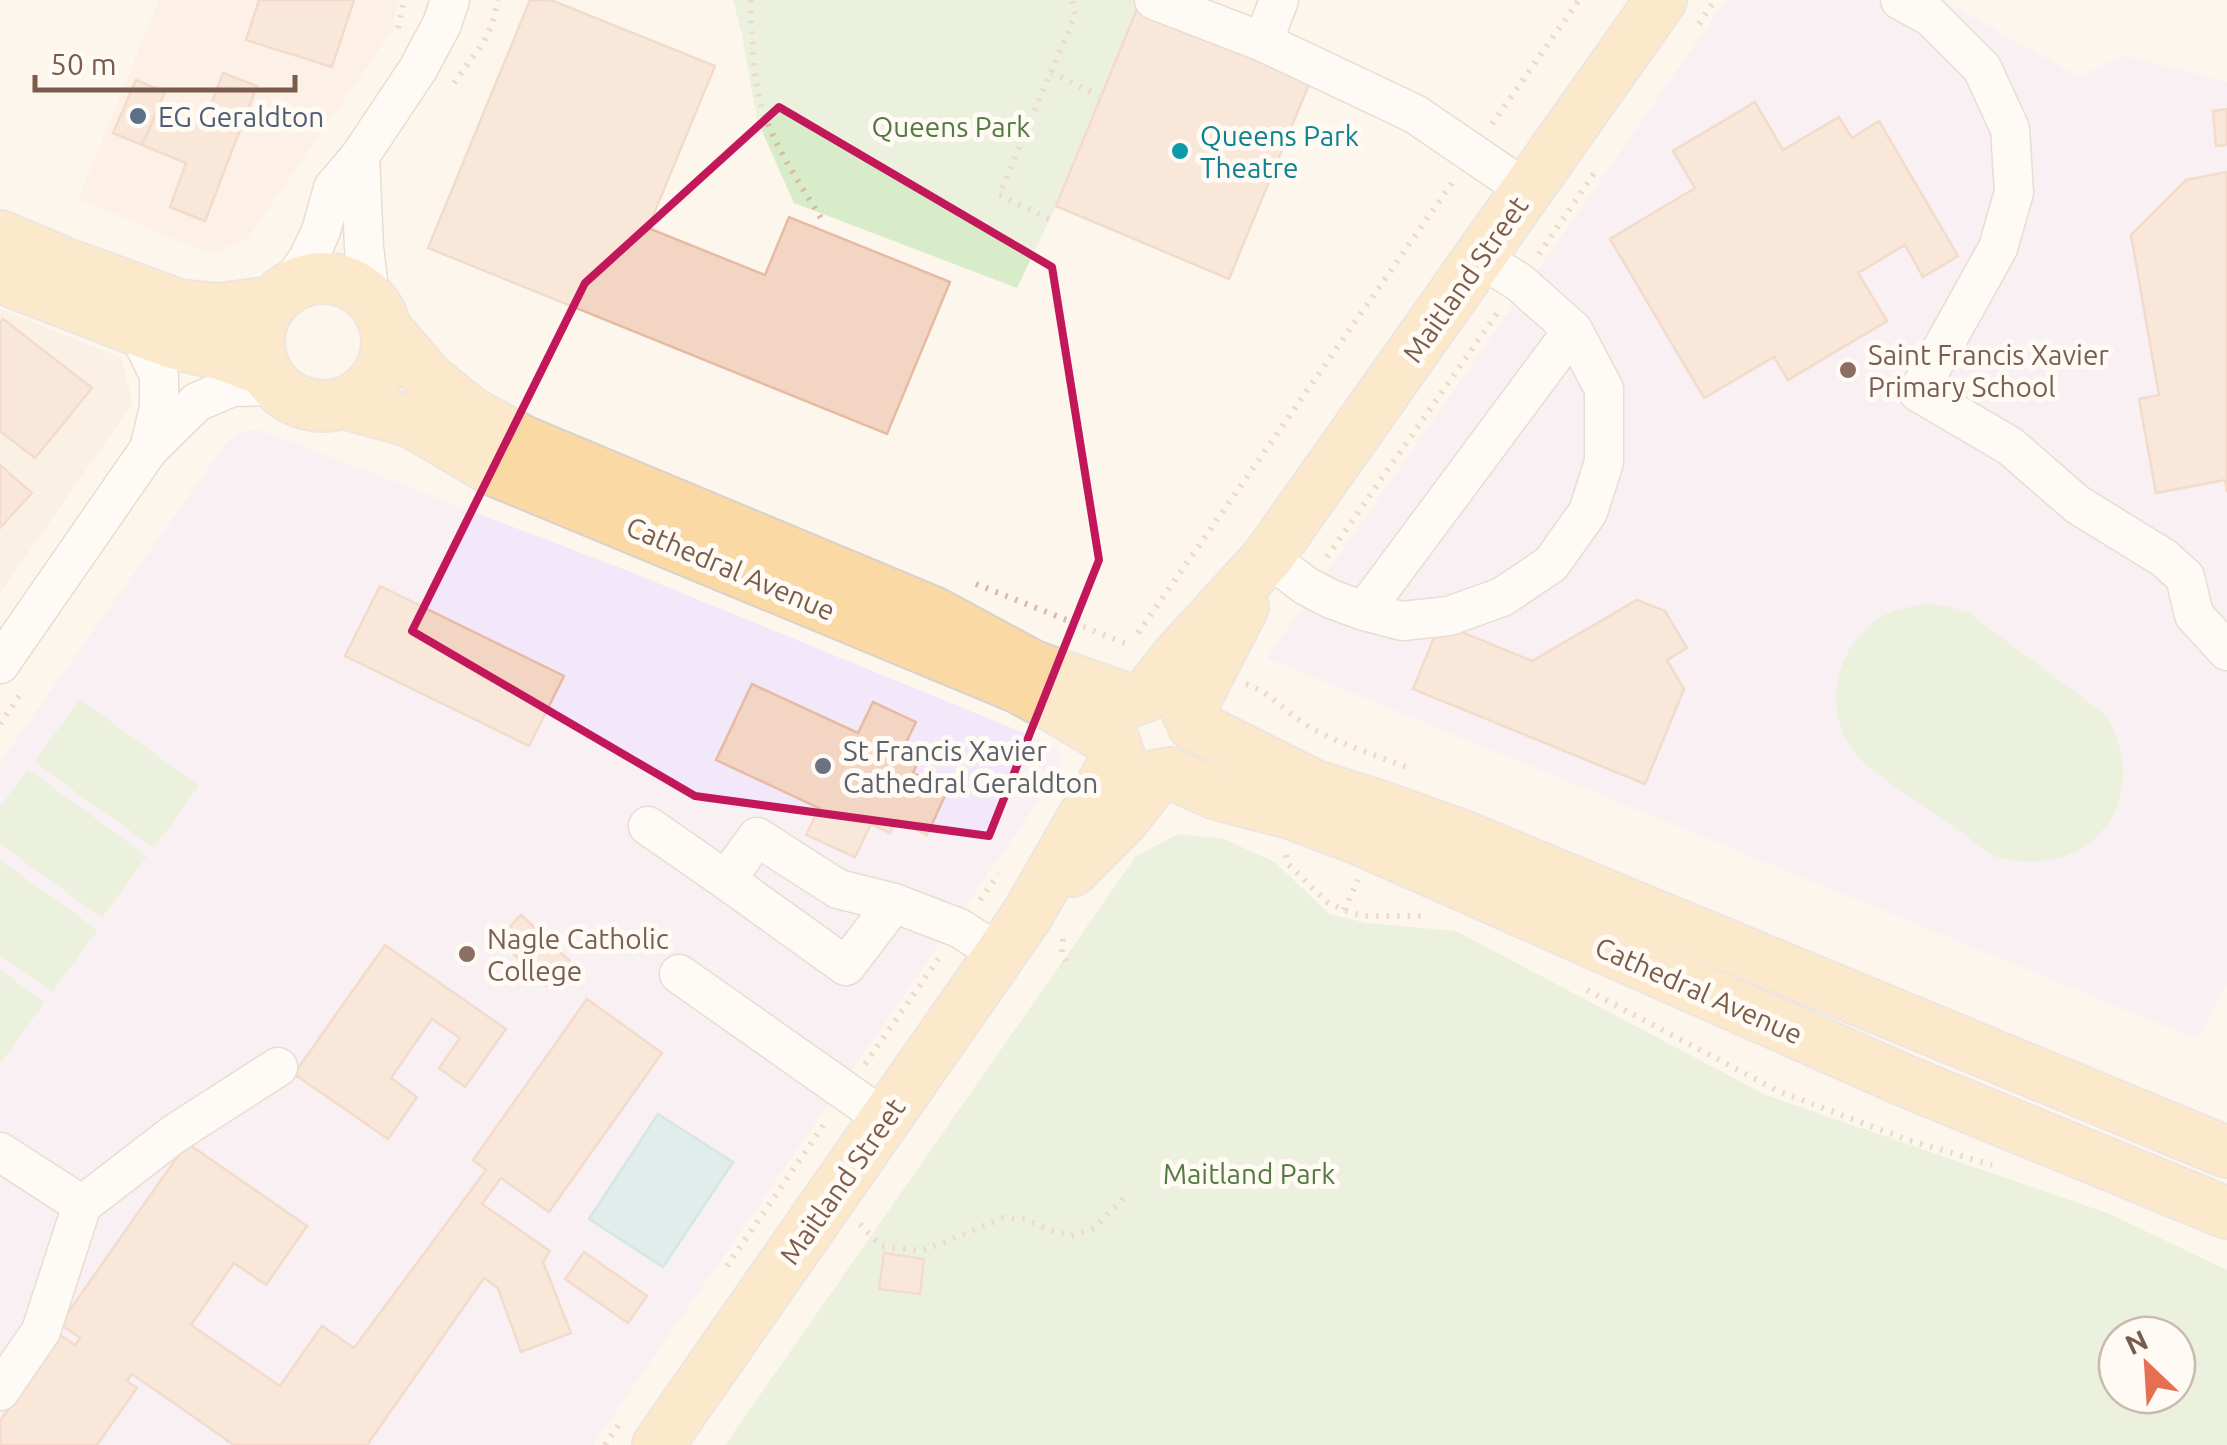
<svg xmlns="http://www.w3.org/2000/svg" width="2227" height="1445" viewBox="0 0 2227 1445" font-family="Ubuntu,sans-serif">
	<rect width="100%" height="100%" fill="#fdf6ec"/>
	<path fill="#f5e8da" d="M0,309L121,358L133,403L0,593Z"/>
	<path fill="#fde8e0" d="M159,0H398L392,31L247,239L211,254L78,199Z"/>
	<path fill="#f3e8fa" d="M1726,0H1942L2079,77L2124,55L2227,82V984L2197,1039L1267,658Z
		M257,429L631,572L1056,746L1062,760L1057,774L593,1445H0V762L229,439L240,432Z"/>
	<path fill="#d8ecc9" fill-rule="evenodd" d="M733,0H1141L1056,206L1017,288L794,203L757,120L742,35Z
		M1924,604L1947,606L1969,613L2106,715C2156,800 2090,883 1996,857L1873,771C1867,766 1861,761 1856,755C1821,712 1834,647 1880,618C1893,609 1909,607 1924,604Z
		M80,699L199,786L154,848L34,762Z
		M28,769L147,856L102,918L0,844V807Z
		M1178,834L1224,839L1275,862L1329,914L1367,923L1456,931L1766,1095L2110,1214L2227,1270V1445H725L1136,856ZM2117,1335H2177V1395H2117Z
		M0,860L98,930L52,992L0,955Z
		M0,970L45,1002L0,1064Z"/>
	<path fill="#bfe3e8" stroke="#a5d3da" stroke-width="2.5" d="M658,1114L733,1162L663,1267L589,1219Z"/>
	<path fill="#f3d5c3" stroke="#e6bba3" stroke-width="2.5" d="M259,0H354L332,67L246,40Z
		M530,0H551L715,66L648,228L765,275L789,217L950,282L887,434L428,248Z
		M1137,9L1310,82L1229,279L1056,206Z
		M223,73L257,86L205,221L170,207L186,163L142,145L161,103L205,121Z
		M136,80L165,92L142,145L113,133Z
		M1755,102L1783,150L1839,117L1852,138L1879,121L1958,256L1923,277L1905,245L1858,273L1887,321L1788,380L1774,357L1704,398L1610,239L1695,188L1673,151Z
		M2227,109V145L2216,146L2213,111Z
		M2227,172V492L2225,480L2156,493L2139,399L2159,395L2131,235L2186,180Z
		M3,319L92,388L35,458L0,431V323Z
		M0,465L32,493L0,528Z
		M380,586L564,676L529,746L345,656Z
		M1637,600L1665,611L1687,648L1667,660L1684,689L1645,784L1413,689L1440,623L1532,661Z
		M752,684L858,733L873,702L916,722L903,749L920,757L913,773L948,789L927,835L896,820L890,833L871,824L855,857L806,835L819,808L716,760Z
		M521,915L570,961L546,986L498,939Z
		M385,945L506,1029L465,1087L439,1068L460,1038L432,1019L391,1078L417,1097L388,1139L294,1074Z
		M587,999L662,1053L549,1212L501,1178L482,1204L550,1251L543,1262L571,1333L521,1352L498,1288L484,1278L367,1445H234L132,1374L127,1381L137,1388L97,1445H0V1421L60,1335L75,1345L80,1338L60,1324L187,1143L307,1226L266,1285L234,1263L191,1325L280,1386L322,1326L354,1348L486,1170L473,1160Z
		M584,1252L647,1296L628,1323L565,1279Z
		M884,1253L924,1259L920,1294L879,1289Z"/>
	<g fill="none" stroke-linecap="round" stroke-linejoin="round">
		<defs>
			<path id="minor" d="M1154,0L1263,42L1415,114L1528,191
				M1900,0L1931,17L1982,68L2010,129L2014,192L1998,248L1918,392L2010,446L2078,505L2164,558L2185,577L2194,615L2227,651
				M1263,42L1279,0
				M360,156L364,247L370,298
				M286,289L308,259L321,231L333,188L360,156L418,69L442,24L450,0
				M137,330L159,375V408L149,449
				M1268,557L1306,586L1331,599L1364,611L1402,621L1449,616L1502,597L1551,564L1588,512L1604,462V389L1573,330L1519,282L1480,258
				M1364,611L1573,330
				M0,664L149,449L197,402L232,387L276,386
				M648,826L726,880
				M894,903L846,966L726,880L757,837L838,889L894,903L959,928L1000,954
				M679,974L885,1119
				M0,1152L82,1205L41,1331L0,1391
				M82,1205L174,1134L278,1067"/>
			<path id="major" d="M0,236L64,263L179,305L218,309L273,302
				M0,277L137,330L176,344L223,355L265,371
				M259 342a64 64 0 1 1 128 0a64 64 0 1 1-128 0Z
				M387,330L429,379L471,413L525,442L935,613L1033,666L1133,701
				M344,403L412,422L493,470L1017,687L1056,708L1115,743
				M1145,697L1176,658L1268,557L1661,0
				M1188,714L1243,607
				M1193,725L1315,786L1373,804L1460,835L2227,1152
				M1169,773L1217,794L1293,814L1359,839L1908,1082L2227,1213
				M1072,871L1123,820L1158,775
				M658,1445L1026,917L1119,755"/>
		</defs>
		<use href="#minor" stroke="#d1beb0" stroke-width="41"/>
		<use href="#major" stroke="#dad1cd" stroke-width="54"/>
		<path stroke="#d9b8a5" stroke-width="6" stroke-dasharray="2.5 8" stroke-linecap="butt" d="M751,0C752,33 752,80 763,111C777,151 802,187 824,223
			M1699,24L1715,0
			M398,28L404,0
			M1051,72L1099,96
			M454,83L483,43L492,25L498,0
			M1492,124L1579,0
			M1049,219L999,195L1075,16L1072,0
			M1539,254L1597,169
			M287,421L297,425L313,426
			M1327,557L1500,309
			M976,584L1132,646
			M1138,633L1454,180
			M1246,684C1272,693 1287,714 1311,728C1340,744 1375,755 1406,767
			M0,724L22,692
			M1286,855L1288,864L1327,902L1344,910L1363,916H1428
			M980,900L999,874
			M1344,910L1358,880
			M1063,939L1062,953L1068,965
			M1587,990L1778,1091L1905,1139L1992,1165
			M865,1064L941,955
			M860,1224L881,1246L922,1251L1003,1218L1026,1219L1049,1230L1071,1236L1094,1228L1129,1193
			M727,1266L827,1120
			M605,1445L621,1421"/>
		<use href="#minor" stroke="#fff" stroke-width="38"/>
		<use href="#major" stroke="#fbd9a5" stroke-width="50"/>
	</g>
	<path d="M0 0H2227V1445H0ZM779,107L1052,267L1099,560L989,836L695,796L412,631L585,283Z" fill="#fdf6ec" fill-opacity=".55" fill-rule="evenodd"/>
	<path fill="none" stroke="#c2185b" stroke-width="8" stroke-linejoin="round" d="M779,107L1052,267L1099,560L989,836L695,796L412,631L585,283Z"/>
	<circle fill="#5c6f8a" stroke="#fffaf3" stroke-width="4" cx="138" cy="116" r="10"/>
	<circle fill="#0f9aa8" stroke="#fffaf3" stroke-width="4" cx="1180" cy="151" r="10"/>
	<g fill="#8d6e63" stroke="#fffaf3" stroke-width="4">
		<circle cx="1848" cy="370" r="10"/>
		<circle cx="467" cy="954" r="10"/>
	</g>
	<circle fill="#6b7280" stroke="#fffaf3" stroke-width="4" cx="823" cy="766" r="10"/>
	<g text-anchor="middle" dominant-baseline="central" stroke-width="10" stroke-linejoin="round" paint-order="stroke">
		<g font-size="28" fill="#4e5e75" stroke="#fffaf3" text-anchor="start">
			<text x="158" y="116">EG Geraldton</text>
		</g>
		<g font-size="28" fill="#537a41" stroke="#fffaf3">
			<text x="951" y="126">Queens Park</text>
			<text x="1249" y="1173">Maitland Park</text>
		</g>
		<g font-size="28" fill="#0d838f" stroke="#fffaf3" text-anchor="start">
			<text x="1200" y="135">Queens Park<tspan x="1200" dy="32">Theatre</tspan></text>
		</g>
		<g font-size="28" fill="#7a5c4d" stroke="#fffaf3">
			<text transform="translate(1465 279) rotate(-55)">Maitland Street</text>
			<text transform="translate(731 568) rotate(23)">Cathedral Avenue</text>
			<text transform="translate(1699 990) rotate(24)">Cathedral Avenue</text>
			<text transform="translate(842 1181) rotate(-55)">Maitland Street</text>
		</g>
		<g font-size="28" fill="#785e54" stroke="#fffaf3" text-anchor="start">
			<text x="1868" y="354">Saint Francis Xavier<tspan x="1868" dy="32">Primary School</tspan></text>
			<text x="487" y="938">Nagle Catholic<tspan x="487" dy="32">College</tspan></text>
		</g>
		<g font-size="28" fill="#5b616d" stroke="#fffaf3" text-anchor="start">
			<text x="843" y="750">St Francis Xavier<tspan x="843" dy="32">Cathedral Geraldton</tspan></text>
		</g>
	</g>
	<g transform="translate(2147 1365) rotate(335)"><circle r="48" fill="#fffaf3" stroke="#cabbb1" stroke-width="2.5"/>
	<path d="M0-8L18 38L0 25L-18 38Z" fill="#e76f51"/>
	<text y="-15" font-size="28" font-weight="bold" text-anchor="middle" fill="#7a5c4d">N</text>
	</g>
	<path d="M35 75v15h260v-15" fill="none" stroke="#7a5c4d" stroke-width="5"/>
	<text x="50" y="75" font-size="30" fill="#7a5c4d" stroke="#fffaf3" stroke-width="8" paint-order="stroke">50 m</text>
</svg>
